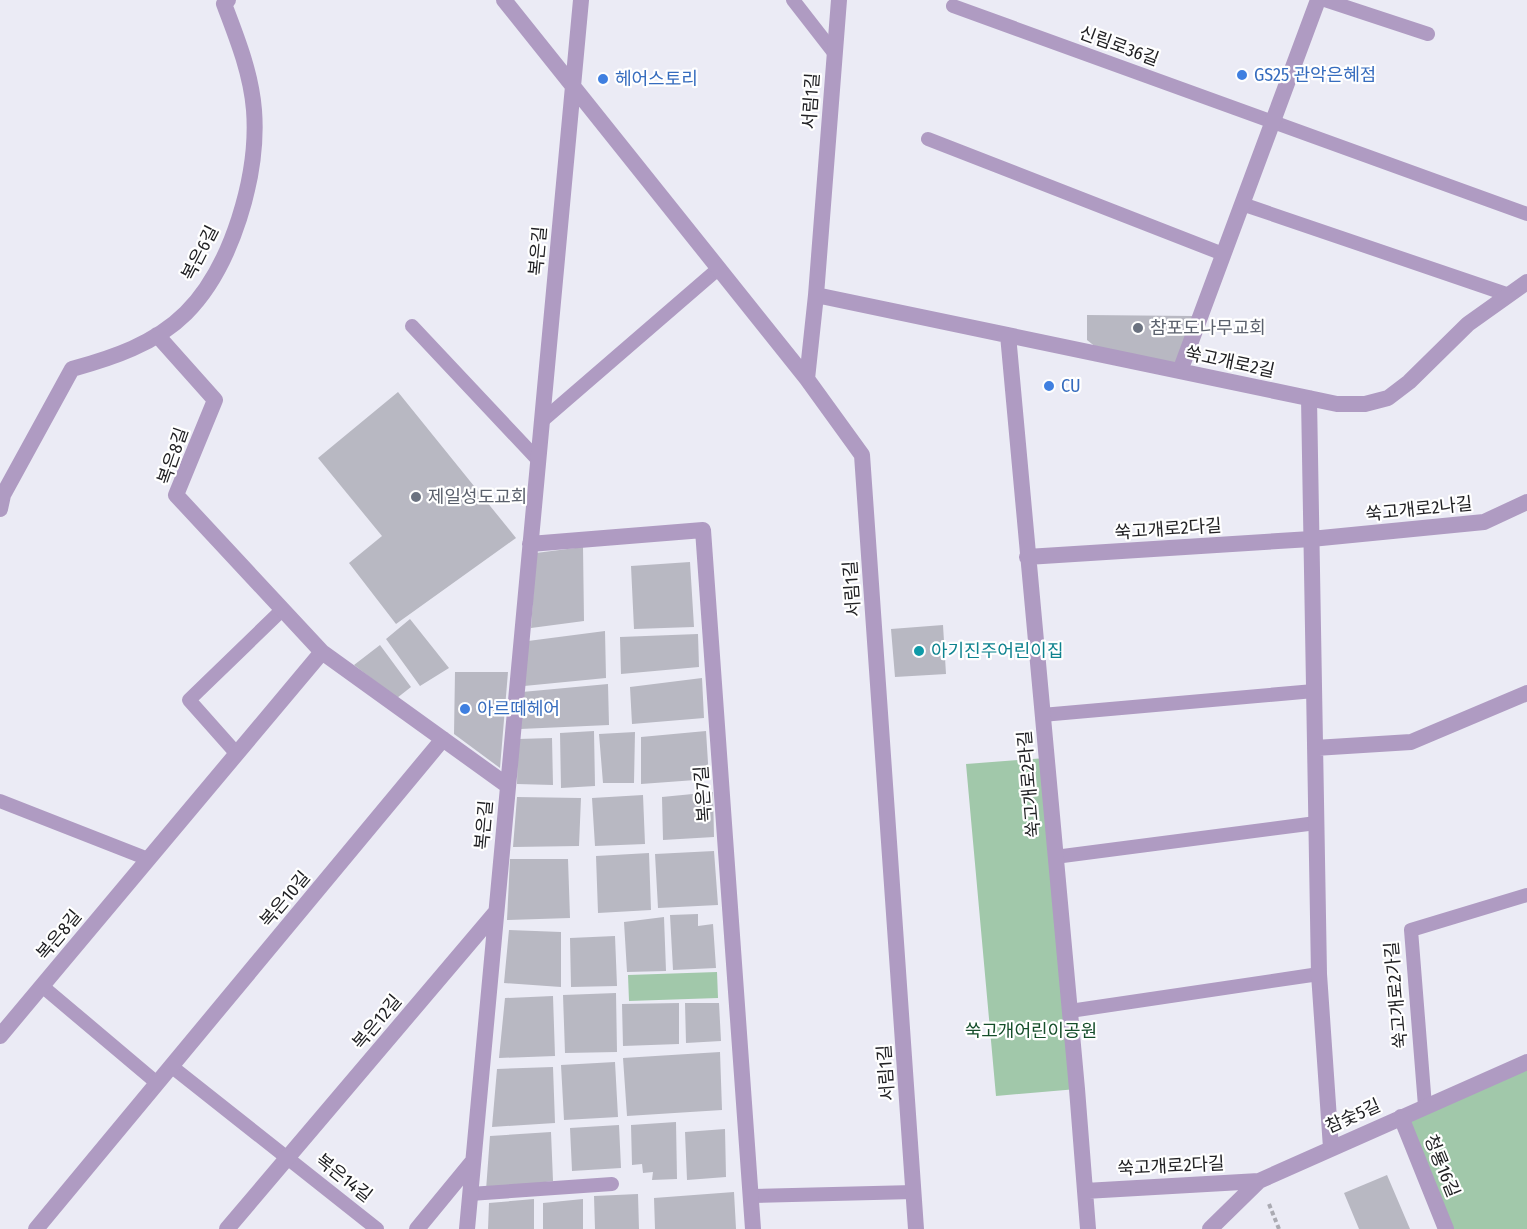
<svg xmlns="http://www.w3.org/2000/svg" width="1527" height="1229" viewBox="0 0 1527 1229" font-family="'Fira Sans Condensed','Noto Sans KR',sans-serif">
	<rect width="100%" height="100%" fill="#ebebf5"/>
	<path fill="#a1c8aa" d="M1046,758L1077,1089L996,1096L966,764Z
		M717,972L718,998L629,1001L628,975Z
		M1527,1062V1229H1446L1401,1117Z"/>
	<path fill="#b8b8c2" d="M1087,315L1193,316L1175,364L1097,348L1087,340Z
		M398,392L516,538L396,624L349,563L382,536L318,458Z
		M583,547L584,621L531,628L536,553Z
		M690,562L694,627L634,629L631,566Z
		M410,619L449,668L420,686L386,639Z
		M943,625L946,674L895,677L891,629Z
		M605,631L606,678L524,686L528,641Z
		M698,634L699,667L621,674L620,637Z
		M380,645L411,687L397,698L354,665Z
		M455,672H508L500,768L454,734Z
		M702,678L704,718L632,724L630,687Z
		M608,684L609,725L520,729L522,692Z
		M594,731L595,786L561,788L560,733Z
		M706,731L709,779L641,784V737Z
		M635,732L634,783H603L599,734Z
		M552,738L553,785L517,784L518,739Z
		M713,792L714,837L663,840L662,797Z
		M643,795L645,844L595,846L592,798Z
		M517,797L581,798L579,846L513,847Z
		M714,851L718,905L658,908L655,854Z
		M649,853L651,910L598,913L596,856Z
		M510,859H568L570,918L507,920Z
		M698,914V926L713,924L716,968L673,970L670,915Z
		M664,917L666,971L627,972L624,922Z
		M509,930L561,932V987L504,983Z
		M615,936L617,986L571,987L570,938Z
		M616,993L617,1052L565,1053L563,995Z
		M553,996L555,1056L499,1058L505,998Z
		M679,1003V1044L623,1046L622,1004Z
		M685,1003H719L721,1041L686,1043Z
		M720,1052L722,1110L627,1116L623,1058Z
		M615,1062L618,1117L564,1120L561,1065Z
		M553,1067L555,1123L492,1127L497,1069Z
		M676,1122L677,1179L652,1180L653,1172L643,1173L642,1164L632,1165L631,1125Z
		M619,1125L621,1168L572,1171L570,1128Z
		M725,1129L726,1177L687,1180L685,1132Z
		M551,1132L553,1181L486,1190L490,1136Z
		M1387,1175L1410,1229H1359L1344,1193Z
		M734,1192L736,1229H655L654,1198Z
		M638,1194L639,1229H595L594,1196Z
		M534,1199V1229H488L489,1203Z
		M583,1199V1229H543V1203Z"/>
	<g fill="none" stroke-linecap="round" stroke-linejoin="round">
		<path stroke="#aaaab2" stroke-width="4" stroke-dasharray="4.5 3" stroke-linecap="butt" d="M1269,1204L1279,1229"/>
		<path stroke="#af9bc2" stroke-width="14" d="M793,0L835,54
			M1325,0L1428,34
			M953,6L1527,214
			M928,139L1223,254
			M1242,204L1509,295
			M412,326L538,460
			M542,421L718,269
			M1042,715L1314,691
			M237,754L189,700L282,610
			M0,801L148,859
			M1055,857L1316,823
			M42,986L157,1083
			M1070,1011L1319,974
			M171,1066L377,1229
			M1425,1106L1411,930L1527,895
			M470,1194L612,1184
			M751,1196L914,1192"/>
		<path stroke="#af9bc2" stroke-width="16" d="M504,0L807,379
			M839,0L816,295L807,379L862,455L916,1229
			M816,295L1337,404H1365L1388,398L1409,382L1468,324L1527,282
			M157,335L215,400L176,495L322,652
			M1008,335L1077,1089L1088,1229
			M1180,371L1318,0
			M1309,398L1319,974L1331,1148
			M0,509L3,495L72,369C112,358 155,344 186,313C232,267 259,175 254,110C251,73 237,38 224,4L228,0
			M530,544L703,530L753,1229
			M1027,557L1311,539L1484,522L1527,502
			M1315,748L1411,742L1527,693
			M0,1036L322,652L508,786
			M1401,1117L1446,1229
			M1085,1191L1259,1181
			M36,1229L443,739
			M227,1229L496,912
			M417,1229L473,1161
			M467,1229L581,0
			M1210,1229L1259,1181L1527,1062"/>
	</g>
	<g fill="#3f7fe0" stroke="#fff" stroke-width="2">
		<circle cx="1242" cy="75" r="6"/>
		<circle cx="603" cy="79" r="6"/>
		<circle cx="1049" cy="386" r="6"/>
		<circle cx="465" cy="709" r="6"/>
	</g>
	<g fill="#6b7280" stroke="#fff" stroke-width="2">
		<circle cx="1138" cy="328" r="6"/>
		<circle cx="416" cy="497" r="6"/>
	</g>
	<circle fill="#0f9aa8" stroke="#fff" stroke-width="2" cx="919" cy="651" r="6"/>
	<g text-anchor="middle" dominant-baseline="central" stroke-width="4.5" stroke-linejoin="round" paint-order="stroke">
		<g font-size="18" fill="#212124" stroke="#fff">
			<text transform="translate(1119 46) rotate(20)">신림로36길</text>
			<text transform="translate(811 101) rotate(-86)">서림1길</text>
			<text transform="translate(538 251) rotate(-85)">복은길</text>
			<text transform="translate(200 253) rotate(-63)">복은6길</text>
			<text transform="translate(1230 362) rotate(12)">쑥고개로2길</text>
			<text transform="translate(173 456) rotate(-71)">복은8길</text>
			<text transform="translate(1419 509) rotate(-6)">쑥고개로2나길</text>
			<text transform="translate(1168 529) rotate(-4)">쑥고개로2다길</text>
			<text transform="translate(852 589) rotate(-94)">서림1길</text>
			<text transform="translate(1029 784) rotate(-95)">쑥고개로2라길</text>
			<text transform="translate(703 794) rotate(-94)">복은7길</text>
			<text transform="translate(484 825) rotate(-85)">복은길</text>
			<text transform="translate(285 899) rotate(-50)">복은10길</text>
			<text transform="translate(59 935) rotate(-50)">복은8길</text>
			<text transform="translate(1396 995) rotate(-95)">쑥고개로2가길</text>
			<text transform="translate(377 1022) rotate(-50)">복은12길</text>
			<text transform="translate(886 1073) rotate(-94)">서림1길</text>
			<text transform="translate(1353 1116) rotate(-24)">참숯5길</text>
			<text transform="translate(1171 1166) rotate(-3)">쑥고개로2다길</text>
			<text transform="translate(1442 1166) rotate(68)">청룡16길</text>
			<text transform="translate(344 1178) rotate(38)">복은14길</text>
		</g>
		<g font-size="18" fill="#366cbe" stroke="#fff" text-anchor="start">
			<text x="1254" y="75">GS25 관악은혜점</text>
			<text x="615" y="79">헤어스토리</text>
			<text x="1061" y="386">CU</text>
			<text x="477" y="709">아르떼헤어</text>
		</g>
		<g font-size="18" fill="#5b616d" stroke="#fff" text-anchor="start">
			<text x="1150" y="328">참포도나무교회</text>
			<text x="428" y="497">제일성도교회</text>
		</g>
		<g font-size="18" fill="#0d838f" stroke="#fff" text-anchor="start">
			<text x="931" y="651">아기진주어린이집</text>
		</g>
		<g font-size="18" fill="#154e2a" stroke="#fff">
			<text x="1031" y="1031">쑥고개어린이공원</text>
		</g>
	</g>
</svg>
